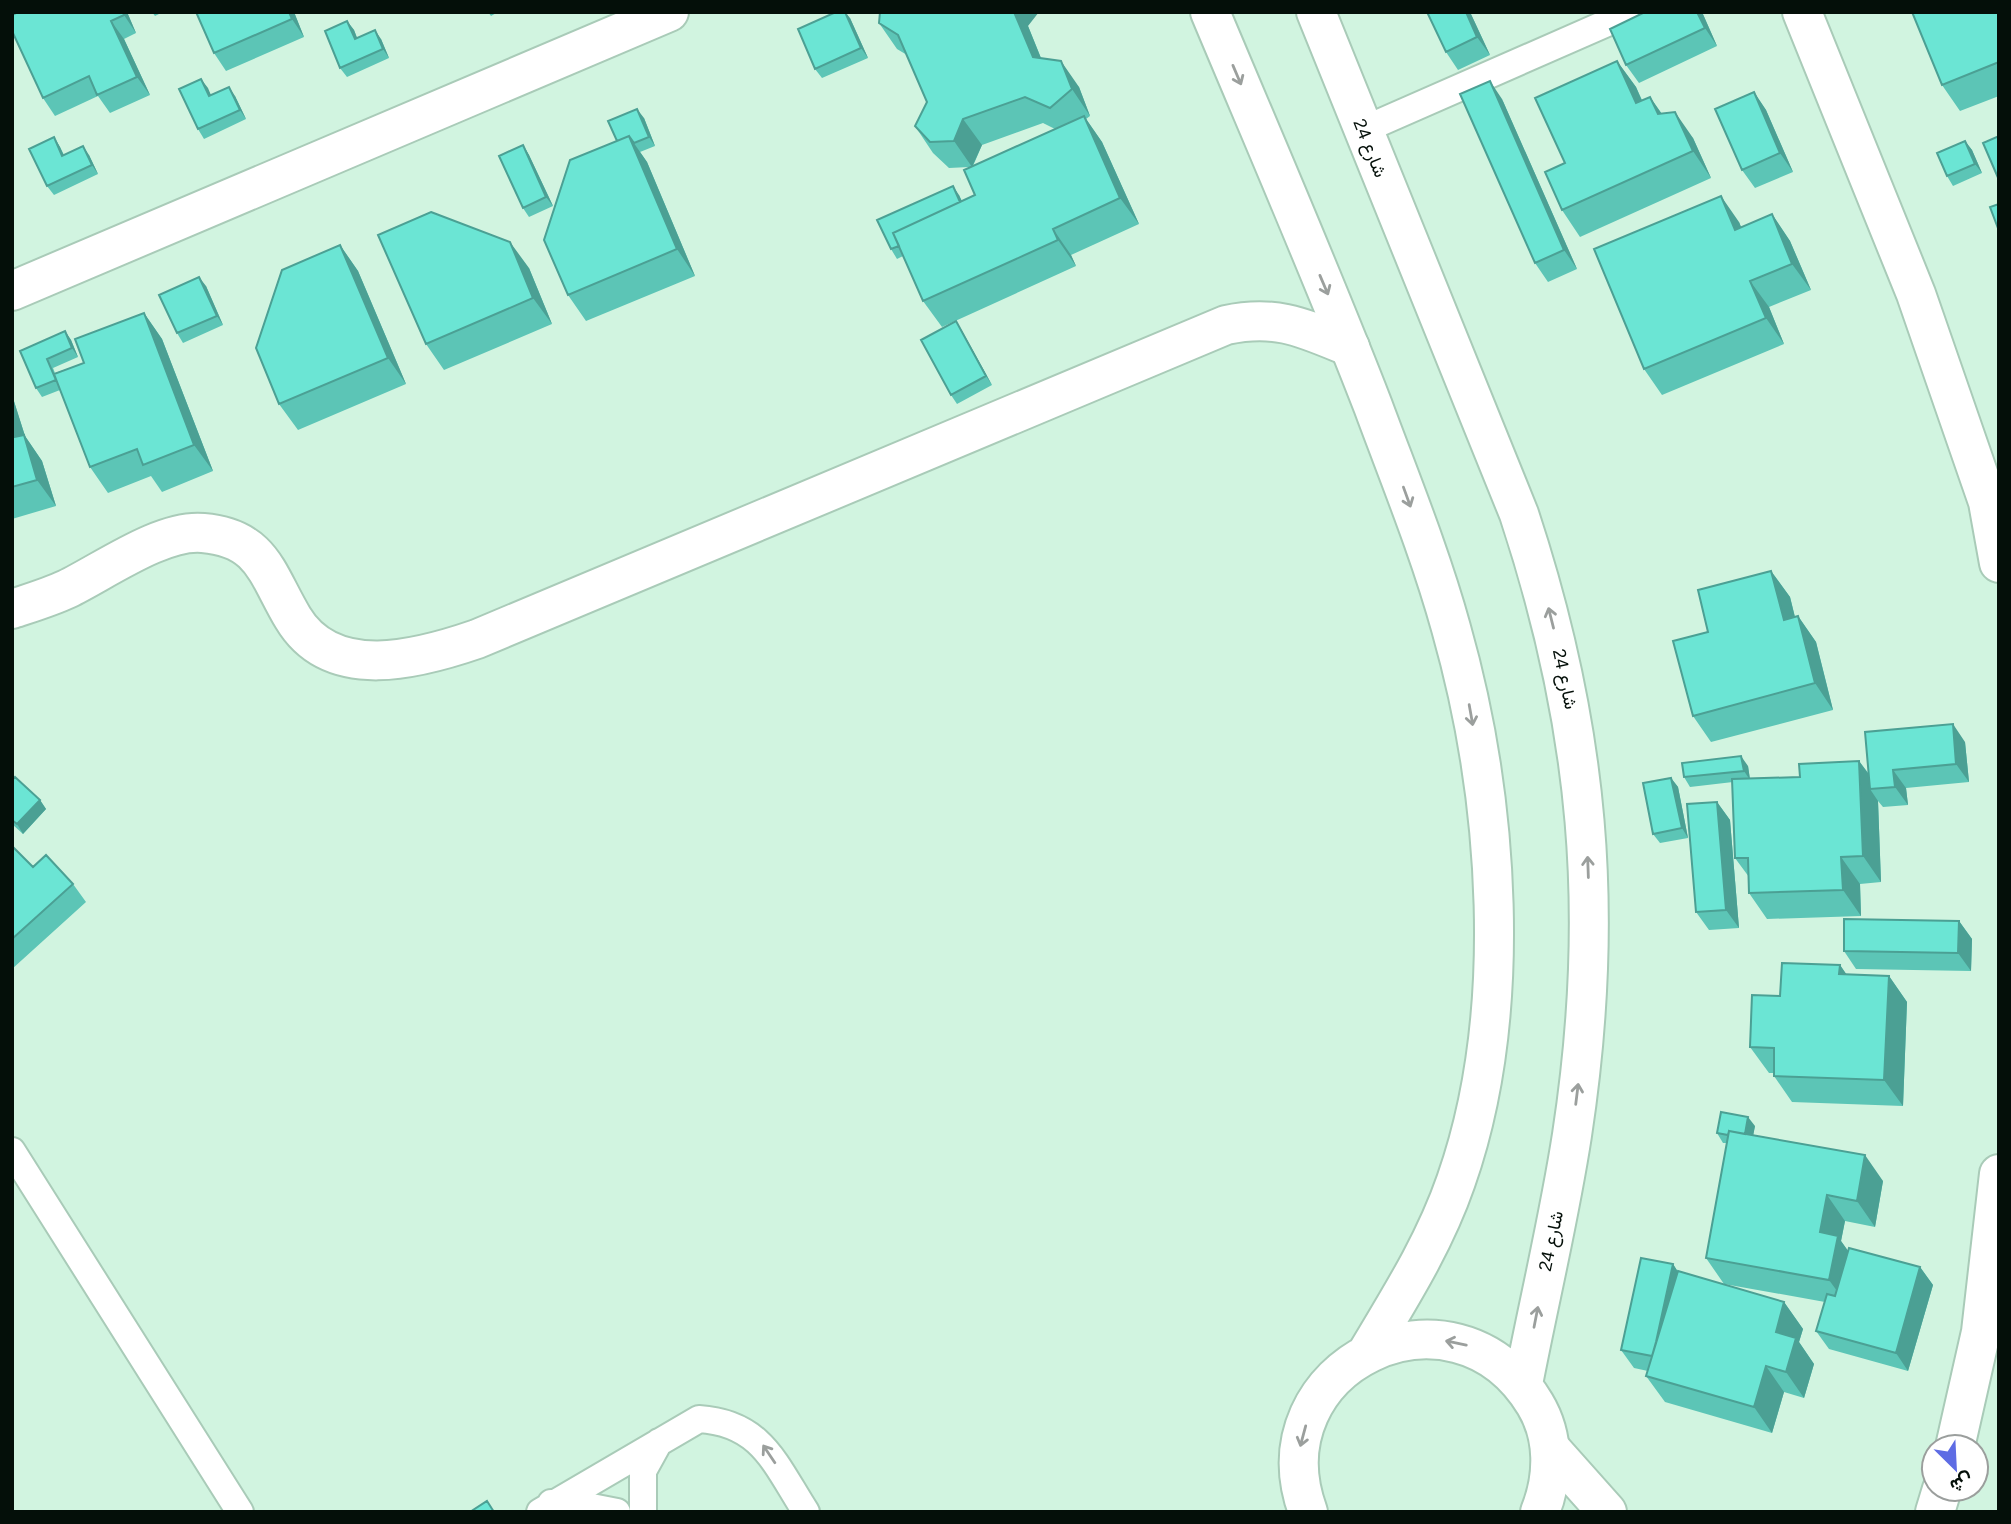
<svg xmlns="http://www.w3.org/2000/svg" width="2011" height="1524" viewBox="0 0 2011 1524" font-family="Helvetica,Vazirmatn,sans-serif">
	<rect width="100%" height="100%" fill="#d1f4e0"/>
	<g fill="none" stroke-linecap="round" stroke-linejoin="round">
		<defs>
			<path id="service" d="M1363,130L1632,12
				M12,1151L240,1512
				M551,1503L576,1504L617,1512
				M540,1512L699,1419C762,1423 775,1464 806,1512
				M643,1512V1471L659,1442"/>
			<path id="minor" d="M1802,12L1916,294L1988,502L1999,563
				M12,291L669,12
				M12,609C30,603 50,597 67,589C104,571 162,529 203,533C263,538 267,575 293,618C332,683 419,659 477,639L1226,325C1277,314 1304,328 1350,347
				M1955,1447L1981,1332L1999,1174
				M1550,1448L1607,1512
				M1935,1512L1942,1489"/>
			<path id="tertiary" d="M1210,12C1265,143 1322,274 1373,406C1400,479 1430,552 1451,628C1499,797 1515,1013 1456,1181C1435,1242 1401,1296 1368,1351
				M1316,12L1519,514C1589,726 1606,913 1572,1135C1559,1219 1539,1301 1523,1384
				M1308,1512C1254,1366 1453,1269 1535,1404C1555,1437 1554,1477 1540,1512"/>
		</defs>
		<use href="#service" stroke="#a9cbb8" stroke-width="30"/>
		<use href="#minor" stroke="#a9cbb8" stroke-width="42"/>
		<use href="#tertiary" stroke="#a9cbb8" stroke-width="42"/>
		<use href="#service" stroke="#fff" stroke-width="26"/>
		<use href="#minor" stroke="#fff" stroke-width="38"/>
		<use href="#tertiary" stroke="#fff" stroke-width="38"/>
	</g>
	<path fill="#5cc5b6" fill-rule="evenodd" d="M127,12L136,33L124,39L150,95L110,113L98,96L55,116L43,98L12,31Z
		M152,12H163L155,16Z
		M196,12H294L304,37L226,71L214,53Z
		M488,12H498L491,16Z
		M1470,12L1490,55L1458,70L1446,52Z
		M1702,12L1717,46L1639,83L1626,65Z
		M1999,12V96L1960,111L1942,85Z
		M850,18L868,58L822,78L815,69Z
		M347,21L354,30L357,38L381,39L389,58L347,77L340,68Z
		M879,23L1028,26L1041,58L1079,87L1090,116L1086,119L1102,142L1139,224L1071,255L1076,266L942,327L923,301L903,256L897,259L891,249L959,195L962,201L975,195L969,167L949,168L933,153L915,126L927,102L907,55L897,49ZM1043,123L1055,129L973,166L982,145Z
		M1617,61L1636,87L1642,100L1650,97L1662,114L1693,138L1711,178L1580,237L1562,210L1565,163Z
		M201,79L211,95L235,96L246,119L204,139L198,129Z
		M1754,92L1766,110L1793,172L1755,188L1742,170Z
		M1502,99L1577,269L1548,282L1535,263Z
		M644,118L655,146L640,152L647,162L695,276L586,321L568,295Z
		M54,137L60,147L64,155H89L98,174L54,195L47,186Z
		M1965,141L1972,150L1982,173L1953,186L1947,176Z
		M523,145L529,155L553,206L529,217L523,208Z
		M1772,214L1790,241L1811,290L1769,307L1784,344L1662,395L1644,369L1739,222L1741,227Z
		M340,245L358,271L406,384L298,430L279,404Z
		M529,268L552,324L444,370L426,344Z
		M206,286L223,325L183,343L177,333Z
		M144,313L162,339L213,471L162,492L151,476L108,493L90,467L60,390L42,397L36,388L20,351L65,331L71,340L78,357L53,368L55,373L84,363Z
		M956,321L962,331L992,385L957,404L951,395Z
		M12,395L25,436L42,461L56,506L12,519Z
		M1771,571L1790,597L1795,617L1798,616L1816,642L1833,710L1711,742L1693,716Z
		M1965,742L1969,782L1906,788L1908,805L1883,807L1878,801L1881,882L1860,884L1861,916L1767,919L1749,893V877L1735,858L1733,782L1690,787L1684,777L1748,766L1750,779L1800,777L1859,761L1869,774Z
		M1671,778L1678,787L1688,838L1660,843L1653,834Z
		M12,780L40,800L46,809L23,834L12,824Z
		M1717,802L1730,820L1739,928L1709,930L1696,912Z
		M12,846L33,867L73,884L86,902L12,969Z
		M1959,921L1972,939L1971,971L1856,969L1844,951Z
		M1840,965L1846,974L1889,976L1907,1002L1903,1106L1792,1102L1774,1076V1073H1769L1750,1047L1780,996Z
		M1755,1126L1753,1135L1883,1181L1875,1227L1845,1221L1841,1241L1848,1251L1920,1267L1933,1285L1908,1371L1829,1349L1816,1331L1825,1302L1724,1284L1706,1258L1727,1143H1723L1717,1133Z
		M1673,1264L1678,1272L1784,1302L1803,1329L1799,1342L1814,1364L1804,1398L1784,1392L1772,1433L1665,1402L1646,1376L1648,1371L1634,1368L1621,1350Z"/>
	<path fill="#4ba094" d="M122,12H127L136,33Z
		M289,12H294L304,37L292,19Z
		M845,12L850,18L868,58L861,48Z
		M1014,12H1039L1028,26L1051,83L1033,57Z
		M1466,12H1470L1490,55L1477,37Z
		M1697,12H1702L1717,46L1705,28Z
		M111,21L124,39L150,95L137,77Z
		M347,21L354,30L361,48L355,39Z
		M375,30L381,39L389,58L383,49Z
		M1061,61L1079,87L1090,116L1072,89Z
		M1617,61L1636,87L1654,129L1636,103Z
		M201,79L208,88L215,105L209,96Z
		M1490,81L1502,99L1577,269L1564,250Z
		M229,87L235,96L246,119L240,110Z
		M1754,92L1766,110L1793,172L1780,153Z
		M1650,97L1668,123L1658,114Z
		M637,109L644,118L655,146L649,137Z
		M1675,112L1693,138L1711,178L1693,151Z
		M1084,116L1102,142L1139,224L1120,198Z
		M963,119L982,145L972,167L954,141Z
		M629,136L647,162L695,276L677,249Z
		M54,137L60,147L68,165L62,156Z
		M1965,141L1972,150L1982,173L1975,164Z
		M523,145L529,155L553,206L546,197Z
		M83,146L89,155L98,174L92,165Z
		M953,186L959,195L972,225L966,216Z
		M1721,196L1739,222L1753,256L1735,230Z
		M1772,214L1790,241L1811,290L1792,264Z
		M1053,229L1071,255L1076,266L1058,240Z
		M510,242L529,268L552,324L533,298Z
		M340,245L358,271L406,384L388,358Z
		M199,277L206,286L223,325L217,316Z
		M1750,281L1769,307L1784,344L1766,318Z
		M144,313L162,339L213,471L194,445Z
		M956,321L962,331L992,385L986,376Z
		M65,331L71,340L78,357L72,348Z
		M12,395L25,436L42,461L56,506L37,480L14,437L12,429Z
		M1771,571L1790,597L1802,646L1784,620Z
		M1798,616L1816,642L1833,710L1815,683Z
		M1953,724L1965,742L1969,782L1956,764Z
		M1741,756L1748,766L1750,780L1744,771Z
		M1859,761L1878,787L1870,789L1878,801L1881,882L1863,856Z
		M1893,770L1906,788L1908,805L1895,787Z
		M1671,778L1678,787L1688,838L1682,828Z
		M40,800L46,809L23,834L17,824Z
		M1717,802L1730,820L1739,928L1726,910Z
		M1841,857L1860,884L1861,916L1843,890Z
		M1959,921L1972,939L1971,971L1958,953Z
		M1840,965L1858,991L1839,974Z
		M1889,976L1907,1002L1903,1106L1884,1080Z
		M1748,1117L1755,1126L1751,1147L1745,1138Z
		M1865,1155L1883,1181L1875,1227L1857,1201Z
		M1827,1195L1845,1221L1841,1241L1856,1262L1848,1306L1829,1280L1820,1232Z
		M1673,1264L1685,1283L1653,1356Z
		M1920,1267L1933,1285L1908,1371L1896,1353Z
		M1784,1302L1803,1329L1799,1342L1814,1364L1804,1398L1786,1372L1776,1332Z
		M1766,1366L1784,1392L1772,1433L1754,1407Z"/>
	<path fill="#6be5d4" stroke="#4ba094" stroke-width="2" d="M18,12H122L124,15L111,21L137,77L97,95L89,76L43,98L12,31V15Z
		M196,12H289L292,19L214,53Z
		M836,12H845L861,48L815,69L798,29Z
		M880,12H1014L1033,57L1061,61L1072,89L1050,108L1025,97L963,119L954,141L930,142L915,126L927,102L898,35L879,23Z
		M1427,12H1466L1477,37L1446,52Z
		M1645,12H1697L1705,28L1626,65L1610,29Z
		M1912,12H1999V62L1942,85Z
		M347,21L355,39L375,30L383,49L340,68L325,31Z
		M1617,61L1636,103L1650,97L1658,114L1675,112L1693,151L1562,210L1545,172L1565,163L1535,98Z
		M201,79L209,96L229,87L240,110L198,129L179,89Z
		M1490,81L1564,250L1535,263L1460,94Z
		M1754,92L1780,153L1742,170L1715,109Z
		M637,109L649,137L634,143L629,136L617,141L608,121Z
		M1084,116L1120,198L1053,229L1058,240L923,301L893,233L975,195L964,170Z
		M629,136L677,249L568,295L544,240L570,160Z
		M1999,136V180L1983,143Z
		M54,137L62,156L83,146L92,165L47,186L29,149Z
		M1965,141L1975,164L1947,176L1937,153Z
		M523,145L546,197L523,208L499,156Z
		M953,186L960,202L893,233L899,246L891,249L877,220Z
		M1721,196L1735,230L1772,214L1792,264L1750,281L1766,318L1644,369L1594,249Z
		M1999,204V231L1990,207Z
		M431,212L510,242L533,298L426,344L378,235Z
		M340,245L388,358L279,404L256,348L282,270Z
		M199,277L217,316L177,333L159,295Z
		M144,313L194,445L143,465L137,449L90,467L54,374L84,363L75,339Z
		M956,321L986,376L951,395L921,340Z
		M65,331L72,348L47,359L56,380L36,388L20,351Z
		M12,429L14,437L24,435L37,480L12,487Z
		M1771,571L1784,620L1798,616L1815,683L1693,716L1673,641L1708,632L1698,590Z
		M1953,724L1956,764L1893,770L1895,787L1870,789L1865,732Z
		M1741,756L1744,771L1684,777L1682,763Z
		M1859,761L1863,856L1841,857L1843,890L1749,893L1748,858H1735L1732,779L1800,777L1799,764Z
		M15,777L40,800L17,824L12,820V780Z
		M1671,778L1682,828L1653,834L1643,783Z
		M1717,802L1726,910L1696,912L1687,804Z
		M12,846L33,867L46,855L73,884L12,939Z
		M1844,919L1959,921L1958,953L1844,951Z
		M1782,963L1840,965L1839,974L1889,976L1884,1080L1774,1076V1048L1750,1047L1752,995L1780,996Z
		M1721,1112L1748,1117L1745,1134L1729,1131L1728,1135L1717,1133Z
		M1729,1131L1865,1155L1857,1201L1827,1195L1820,1232L1838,1236L1829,1280L1706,1258Z
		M1849,1248L1920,1267L1896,1353L1816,1331L1827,1294L1835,1296Z
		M1641,1258L1673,1264L1656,1342L1652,1356L1621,1350Z
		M1678,1271L1784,1302L1776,1332L1796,1338L1786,1372L1766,1366L1754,1407L1646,1376Z
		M487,1501L494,1512H470Z"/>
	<defs><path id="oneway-shaft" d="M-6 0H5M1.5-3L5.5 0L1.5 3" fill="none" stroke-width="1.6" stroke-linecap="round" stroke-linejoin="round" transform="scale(1.75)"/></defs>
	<g stroke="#9b9f9d">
		<use href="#oneway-shaft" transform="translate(1237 75) rotate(67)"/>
		<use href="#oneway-shaft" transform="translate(1324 285) rotate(67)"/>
		<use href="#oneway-shaft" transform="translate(1407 497) rotate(70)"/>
		<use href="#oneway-shaft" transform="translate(1551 618) rotate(-104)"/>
		<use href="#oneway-shaft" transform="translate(1471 715) rotate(80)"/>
		<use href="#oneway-shaft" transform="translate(1588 867) rotate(-92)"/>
		<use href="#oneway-shaft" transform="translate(1577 1094) rotate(-83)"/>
		<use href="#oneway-shaft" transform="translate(1536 1317) rotate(-79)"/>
		<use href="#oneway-shaft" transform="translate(1456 1343) rotate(-168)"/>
		<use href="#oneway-shaft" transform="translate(1303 1436) rotate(105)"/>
		<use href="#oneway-shaft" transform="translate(769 1454) rotate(-124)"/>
	</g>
	<g text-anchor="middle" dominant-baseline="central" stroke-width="5" stroke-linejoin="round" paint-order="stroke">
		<g font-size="18" fill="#040f09" stroke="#fff">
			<text transform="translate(1370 148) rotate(68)">شارع 24</text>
			<text transform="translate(1565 679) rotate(78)">شارع 24</text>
			<text transform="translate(1551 1241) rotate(-78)">شارع 24</text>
		</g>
	</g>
	<rect width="2011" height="1524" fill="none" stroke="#040f09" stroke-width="28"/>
	<g transform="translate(1955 1468) rotate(156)"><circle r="33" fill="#ffffff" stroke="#9b9f9d" stroke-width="2"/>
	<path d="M0-5L12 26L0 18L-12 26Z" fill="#5e6ce4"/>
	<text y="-10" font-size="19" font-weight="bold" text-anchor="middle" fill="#040f09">ش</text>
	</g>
</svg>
